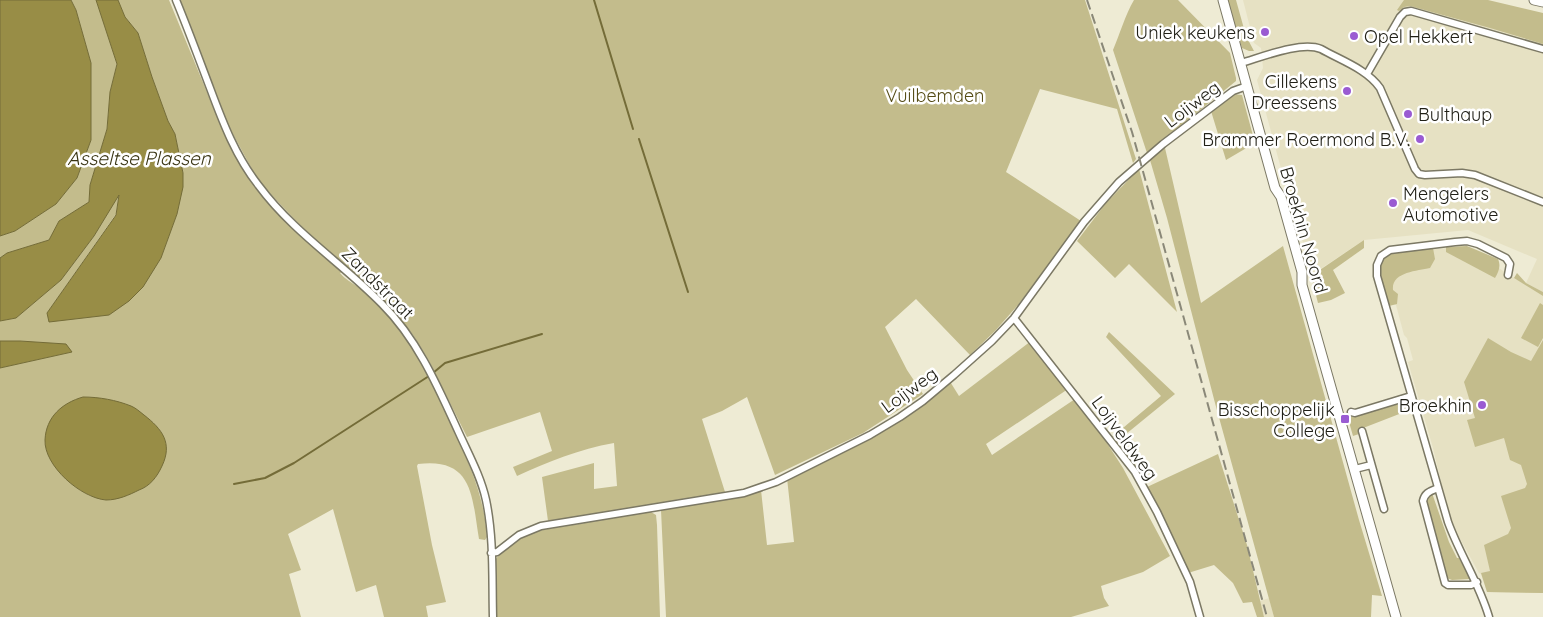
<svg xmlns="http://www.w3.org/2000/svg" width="1543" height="617" viewBox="0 0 1543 617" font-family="Quicksand,sans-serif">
	<rect width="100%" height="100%" fill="#eeebd4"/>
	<path fill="#e6e1c3" d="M1243,0H1407L1543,44V292L1526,283L1537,259L1468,230L1364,240L1313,274L1289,198L1257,80L1263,68L1261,48L1254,43Z
		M1465,247L1543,296V593L1487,592L1481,574L1479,573L1459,537L1448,512L1433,448L1408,362L1413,360L1407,338L1404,335L1396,305L1391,302L1385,261L1436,249Z
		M1269,598L1274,617H1264L1260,601Z"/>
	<path fill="#c3bc8c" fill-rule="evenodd" d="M71,0H96L117,63L110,92L107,129L90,185L89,202L59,221L49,240L7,253L0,258V236L15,231L56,204L77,178L91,140V63L76,10Z
		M118,0H169L225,136L241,167L264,199L343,272L340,273C347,281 350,281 358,287C370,295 382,307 391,318C418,352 437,392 455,432C471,469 484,496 487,537L485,540L479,539C472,498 474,457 418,464L417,466L432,545L446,602L426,606L428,617H384L376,585L356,592L333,509L288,534L301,570L289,574L301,617H0V368L72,352L20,341H0V321L16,318L61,280L94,236L119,194L116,214L47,313L109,315L142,287L161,258L177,214L183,173L175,134L168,121L152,77L138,33L125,17ZM48,428L107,500L90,496L74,486L49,456L45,441Z
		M179,0H1085L1136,159L1133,163L1117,109L1040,89L1006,172L1081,221L1018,305L995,331L970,355L916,299L885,327L907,370L923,394L863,433L775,475L747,397L722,411L702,419L725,492L548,521L542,477L594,463V489L617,486L614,443C579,449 548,462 517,476L513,467L552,451L540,412L467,437L428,359L413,335L397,314L381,297L359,277L348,270L298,223L264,187L254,173L228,125Z
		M1134,0H1178L1230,53L1236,78V81L1147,153L1113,50C1120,34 1125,15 1134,0Z
		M1227,0H1236L1246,36L1254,51H1249L1242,48Z
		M1404,0H1488L1543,13V44L1490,28L1410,6L1404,7L1399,11L1397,10Z
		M1233,94L1242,95L1255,143L1226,160L1211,111Z
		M1165,148L1201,303L1283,246L1359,520L1382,596L1372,595L1371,617H1274L1215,403L1167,218L1150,160Z
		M1139,169L1177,312L1129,264L1115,278L1077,241L1106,203Z
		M1364,240V248L1333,270L1345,293L1331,300L1318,303L1311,276Z
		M1467,246L1498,259C1501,266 1499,271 1495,278L1446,252V247Z
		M1433,248L1435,259L1430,268C1417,271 1391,272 1393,290L1398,294L1397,304L1389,306C1386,295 1379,279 1380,267C1383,247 1417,249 1433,248Z
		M1517,273L1526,283L1543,292V296L1514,278Z
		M1540,303L1543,305V338L1538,347L1521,338Z
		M1109,332L1175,394L1115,443L1111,438L1161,396L1106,337Z
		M1488,338L1511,352L1531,361L1543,340V593L1487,592L1481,573L1490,571L1484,545L1508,534L1511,528L1501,496L1525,488L1527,484L1521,465L1510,460L1504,438L1475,447L1467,420L1475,418L1464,382Z
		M1031,341L1068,389L986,444L992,455L1075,399L1105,440L1123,468L1170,556L1143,572L1101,586L1104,598L1109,606L1071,617H666L661,510L734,498L761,490L767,545L794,542L787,478L880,431L949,380L959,396Z
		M1406,399L1408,407L1407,411L1358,430L1359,434L1353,436L1347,415L1350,414L1352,417L1399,404L1400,401Z
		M1218,454L1247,545L1264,617H1257L1252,602L1243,603L1233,583L1214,565L1188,573L1181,553L1147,487Z
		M1432,493L1449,542L1457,558H1459L1470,579L1452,580L1447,578L1426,503L1427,498Z
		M651,512L656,515L657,525L660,617H496L495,560L499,555L523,537L542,530Z"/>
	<path fill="#988d46" stroke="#746c38" d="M0,0H71L76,10L91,63V140L77,178L56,204L15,231L0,236Z
		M96,0H118L125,17L138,33L152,77L168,121L175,134L183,173V187L177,214L161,258L143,287L129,301L109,315L49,322L47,313L116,215L119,195L94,236L61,280L16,318L0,321V258L7,253L49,240L59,221L89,202L90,185L107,129L110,92L117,64Z
		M0,341H20L66,344L72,352L0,368Z
		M83,397C99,397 116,400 131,406C136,408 140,412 144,415C162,429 173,443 162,466C157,477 150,486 139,490C129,495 118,500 106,500C81,498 44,466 45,440C46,417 62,403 83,397Z"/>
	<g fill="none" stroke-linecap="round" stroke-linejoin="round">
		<path stroke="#746c38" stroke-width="2" d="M594,0L633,129
			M639,139L688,292
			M433,373L445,363L542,334
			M234,484L265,478L294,463L429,376"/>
		<defs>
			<path id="minor" d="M176,0C188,29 199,59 210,88C223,123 236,157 259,186C293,232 343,264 382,304C418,340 438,387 459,433C469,455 481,477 486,500C494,538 492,578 493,617
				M1241,63C1262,57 1301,41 1321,49C1340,60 1367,69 1380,88L1415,169L1419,174L1425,175L1462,173L1475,175L1543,202
				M1367,74L1400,17L1405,12L1411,11L1543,49
				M1014,318L1135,472L1157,512L1190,582L1200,617
				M1351,412L1355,413L1411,396
				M1362,431L1384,509
				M1355,469L1371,465
				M1438,488C1431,491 1425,492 1423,501L1445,583L1448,585H1471L1477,582
				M491,553L497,552L519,535L541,526L744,493L776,482L870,435L900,417L923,401L954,375L992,341L1014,318L1084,222L1119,182L1163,144L1233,91L1247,86
				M1489,617C1479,583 1460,555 1448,522L1377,276V265L1381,256L1390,250L1455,242L1467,241L1478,244L1506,258L1510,264L1508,275"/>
			<path id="tertiary" d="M1223,0L1275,188L1281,197L1302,272V285L1396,617"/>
			<path id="secondary" d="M1534,0L1543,2"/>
		</defs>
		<use href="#minor" stroke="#7b7864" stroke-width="9"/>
		<use href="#tertiary" stroke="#7b7864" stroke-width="11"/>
		<use href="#secondary" stroke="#7b7864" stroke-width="11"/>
		<use href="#minor" stroke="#fff" stroke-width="6"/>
		<use href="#tertiary" stroke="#fff" stroke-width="9"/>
		<use href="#secondary" stroke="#fff" stroke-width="9"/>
		<path stroke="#8a8878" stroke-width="2" stroke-dasharray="10 5" stroke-linecap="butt" d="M1087,0L1132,132L1267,617"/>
	</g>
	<g fill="#9a5bd2" stroke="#fff" stroke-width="2">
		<circle cx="1265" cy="32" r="5"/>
		<circle cx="1354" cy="36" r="5"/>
		<circle cx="1347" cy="91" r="5"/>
		<circle cx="1408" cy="114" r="5"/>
		<circle cx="1420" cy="139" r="5"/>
		<circle cx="1393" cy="203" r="5"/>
		<circle cx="1482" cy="405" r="5"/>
		<rect x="1340" y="414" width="10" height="10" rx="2.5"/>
	</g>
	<g text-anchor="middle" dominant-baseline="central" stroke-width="5" stroke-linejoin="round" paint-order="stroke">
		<g font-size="18" fill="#212017" stroke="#fff" text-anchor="end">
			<text x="1255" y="32">Uniek keukens</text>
			<text x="1364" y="36" text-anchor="start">Opel Hekkert</text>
			<text x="1337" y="81">Cillekens<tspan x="1337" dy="21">Dreessens</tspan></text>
			<text x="1418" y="114" text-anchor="start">Bulthaup</text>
			<text x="1410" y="139">Brammer Roermond B.V.</text>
			<text x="1403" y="193" text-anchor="start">Mengelers<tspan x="1403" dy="21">Automotive</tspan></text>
			<text x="1472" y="405">Broekhin</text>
			<text x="1335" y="409">Bisschoppelijk<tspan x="1335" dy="21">College</tspan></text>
		</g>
		<g font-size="18" fill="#554c15" stroke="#fff">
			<text x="935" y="95">Vuilbemden</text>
		</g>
		<g font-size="18" fill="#212017" stroke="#fff">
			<text transform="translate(1192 104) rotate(-37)">Loijweg</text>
			<text transform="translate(1304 230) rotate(74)">Broekhin Noord</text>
			<text transform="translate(378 283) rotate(45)">Zandstraat</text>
			<text transform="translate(909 390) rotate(-36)">Loijweg</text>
			<text transform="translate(1125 438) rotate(54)">Loijveldweg</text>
		</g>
		<g font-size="19" font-style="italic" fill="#393413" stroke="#fff">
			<text x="139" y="158">Asseltse Plassen</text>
		</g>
	</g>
</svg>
